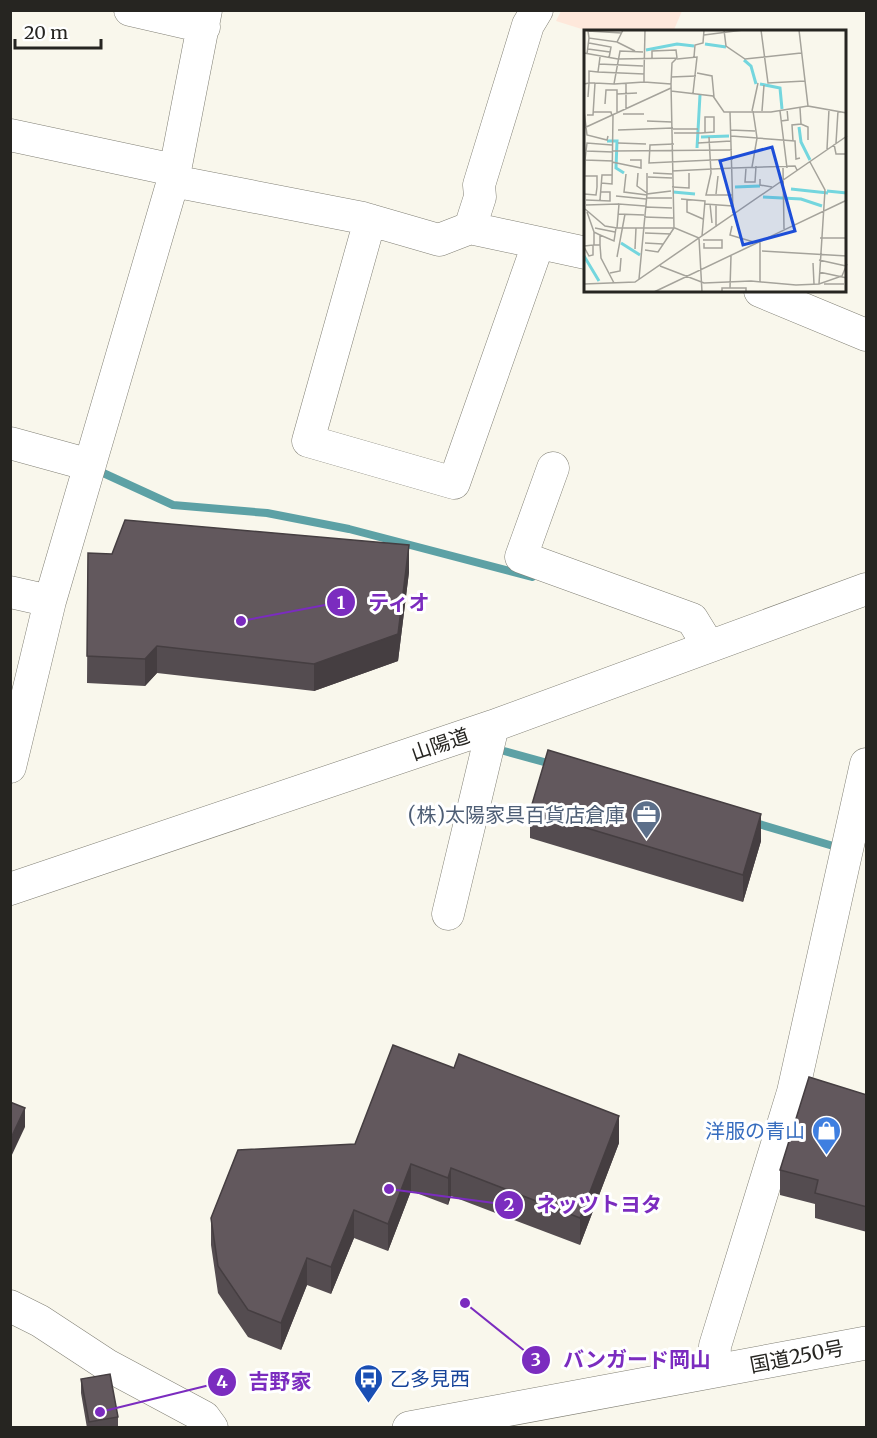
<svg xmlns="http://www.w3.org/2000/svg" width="877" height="1438" viewBox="0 0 877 1438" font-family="Merriweather,'Noto Sans JP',serif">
	<rect width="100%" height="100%" fill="#f9f7ec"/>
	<path fill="#fee8db" d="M561,11V10L682,11L673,32L588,31L556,21Z"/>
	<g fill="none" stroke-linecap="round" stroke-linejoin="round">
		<path stroke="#5da1a5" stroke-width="8" d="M101,472L173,505L267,513L349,529L532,577
			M504,751L555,765
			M752,822L840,848"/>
		<defs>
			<path id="street" d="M130,10L204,27
				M10,135L174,170
				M173,181L363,218L439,240L470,228L586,253
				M370,220L308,441L454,483L538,244
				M470,228L480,197L479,185L528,25L537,10
				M760,291L866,335
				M10,443L90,465
				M553,468L521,557L692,619L708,645
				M10,592L50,601
				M10,767L50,601L173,181L206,10
				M10,889L493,726L866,589
				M448,914L493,726
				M10,1306L40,1321L107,1365L204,1417L212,1428
				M714,1371L715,1346L793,1092L866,764"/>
			<path id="highway" d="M409,1428L866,1343"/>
		</defs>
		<use href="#street" stroke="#828076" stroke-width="33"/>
		<use href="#highway" stroke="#828076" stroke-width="34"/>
		<use href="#street" stroke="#fff" stroke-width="32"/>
		<use href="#highway" stroke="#fff" stroke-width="33"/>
	</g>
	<path fill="#544c50" d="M88,553L409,572L398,661L314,691L157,673L145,686L87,683Z
		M530,811L761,841L743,902L530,838Z
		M867,1095V1232L815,1218V1204L780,1195V1170Z
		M619,1143L580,1245L451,1196L448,1205L411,1191L388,1251L354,1238L331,1294L307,1285L281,1350L248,1337L218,1293L211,1245V1218L238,1150Z
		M81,1379L118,1417V1428H87L81,1393Z"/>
	<path fill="#453e41" d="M409,545V572L398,661L314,691V664Z
		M157,646V673L145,686V659Z
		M761,814V841L743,902V875Z
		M25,1108V1127L10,1159V1140Z
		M619,1116V1143L580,1245V1218Z
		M411,1164V1191L388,1251V1224Z
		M451,1168V1196L448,1205V1178Z
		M354,1210V1238L331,1294V1267Z
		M307,1258V1285L281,1350V1323Z"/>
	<path fill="#62585d" stroke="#453e41" stroke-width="1.5" d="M125,520L409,545L398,634L314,664L157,646L145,659L87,656L88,553L112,554Z
		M548,750L761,814L743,875L530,811Z
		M393,1045L454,1068L459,1054L619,1116L580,1218L451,1168L448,1178L411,1164L388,1224L354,1210L331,1267L307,1258L281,1323L248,1310L218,1266L211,1218L238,1150L355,1144Z
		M809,1077L867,1095V1207L815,1193L818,1180L780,1170Z
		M10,1102L25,1108L10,1140Z
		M110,1374L118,1417L89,1422L81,1379Z"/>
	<defs>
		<symbol id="office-pin" viewBox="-11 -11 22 30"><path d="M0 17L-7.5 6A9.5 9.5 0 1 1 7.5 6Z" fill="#5c6f8a" stroke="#fff"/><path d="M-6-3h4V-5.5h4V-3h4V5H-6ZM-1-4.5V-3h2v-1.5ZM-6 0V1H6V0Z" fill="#fff"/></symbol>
		<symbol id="shop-pin" viewBox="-11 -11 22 30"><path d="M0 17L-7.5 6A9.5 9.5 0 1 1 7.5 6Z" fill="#3f7fe0" stroke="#fff"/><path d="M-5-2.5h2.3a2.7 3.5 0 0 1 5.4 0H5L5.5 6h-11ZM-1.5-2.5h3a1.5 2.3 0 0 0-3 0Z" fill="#fff"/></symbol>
		<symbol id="bus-pin" viewBox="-11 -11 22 30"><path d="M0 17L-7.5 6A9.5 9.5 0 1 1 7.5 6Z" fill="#1a4fb4" stroke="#fff"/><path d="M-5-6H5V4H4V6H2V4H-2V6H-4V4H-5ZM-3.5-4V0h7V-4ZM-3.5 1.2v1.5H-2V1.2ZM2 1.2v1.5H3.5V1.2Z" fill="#fff"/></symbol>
	</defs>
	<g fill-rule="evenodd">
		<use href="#office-pin" x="630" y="798" width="33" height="45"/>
		<use href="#shop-pin" x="810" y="1114" width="33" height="45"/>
		<use href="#bus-pin" x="352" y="1362" width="33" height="45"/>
	</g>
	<g text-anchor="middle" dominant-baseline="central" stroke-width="6" stroke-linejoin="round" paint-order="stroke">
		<g font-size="20" fill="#262521" stroke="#fff">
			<text transform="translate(440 744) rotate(-19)">山陽道</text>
			<text transform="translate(797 1356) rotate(-11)">国道250号</text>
		</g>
		<g font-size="20" fill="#4e5e75" stroke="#fff" text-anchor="end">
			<text x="625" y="814">(株)太陽家具百貨店倉庫</text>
		</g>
		<g font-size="20" fill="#366cbe" stroke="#fff" text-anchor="end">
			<text x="805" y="1130">洋服の青山</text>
		</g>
		<g font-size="20" fill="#164399" stroke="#fff" text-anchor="start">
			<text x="390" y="1378">乙多見西</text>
		</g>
	</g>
	<g transform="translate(584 30)">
		<rect width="262" height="262" fill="#f9f7ec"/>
		<path fill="none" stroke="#74d6de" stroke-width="3" d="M121,14L142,17M62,20L93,14L110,16M160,30L167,36L172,54M176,54L196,58L198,79M215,97L217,112L226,130M117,107L145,106M23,111H33L32,138L40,143M113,118L116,65M151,157L176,156M207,159L244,163M243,161L263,163M89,162L111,164M179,167L217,169L238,176M37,213L56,225M0,226L15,251"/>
		<path fill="none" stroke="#a5a39b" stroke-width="1.5" d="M140,0L142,16L161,29L217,23M177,0L184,53L221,51M215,0L224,76L263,83M120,5L159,0M5,8L4,1L38,3M33,12L51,21M5,13L27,17L25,28M4,19L26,22M0,23L34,29L93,28M3,24L5,8L33,12L39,0M16,27L14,42L60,44L61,0M110,27L111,15L119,13L120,0M68,29V21L92,20L93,28M93,29L113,27L109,63M15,34L59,36M113,43L128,46L130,67M87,47L112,46M60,52L87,54M11,53H5V41L14,42M0,54L5,53L4,67M30,54L60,52V44M42,54V79M87,61L129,66L140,82H187L224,76M33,64L53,63M21,74L22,60H33V83M0,81L3,105L23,110L24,106M168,81L174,53M178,81L180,55M196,81L203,138M9,82H27L28,86M146,82L149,183M39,84H60M3,85H9L11,53L30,54L36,21L59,22M63,91L88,92M197,91L204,90L203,79M217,94L224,97V110M0,98L87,58M89,99H114M34,100L89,98M146,100L171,101M90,103H117L130,102V87H121V102M147,106L173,108L169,81M125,107L127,143L122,165H149M209,111L208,95L217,94L216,78M34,113L62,114M114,113L147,111M252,113L254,81M90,114L66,115L65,133L149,129M250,114L252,124H263M28,115L3,113L2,121L29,122M243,119L245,79M2,121L1,130L29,131M29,121L148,120M28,132L57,138V130H46M226,132L241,160L235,254M168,137L173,108L211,111L212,129L216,128M149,138L211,136L213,140M162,138L161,152H171L172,136M199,138L200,199M88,141L149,138M54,143L53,156L63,163V143M69,143L88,144M42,144L40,162L63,165M64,147L88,148M176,149V155L188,157M17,153L28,154L29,85M88,157L105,158V143M0,162L1,130M0,164L12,165L13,157V146H1M132,164L134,146M32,166L62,169M62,168H88M97,169L121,171L118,206M103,169V182L119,189M2,170L26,171V162H17M16,170L18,145H28M121,174L149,176M126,174L128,193M2,175L35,174M61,176L35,174L33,198H91L115,208L118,262M61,177L88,178M1,179L21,196L33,198M3,182L10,202M34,184L60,185M60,187L89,188M148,196L146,205L173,213M132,197V175M11,198L31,202M61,203L87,204M16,205L30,211L32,198M236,208H263M119,210H138V218H120V213M61,213L79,214M9,215H16L17,228L30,253M10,215V202L16,205V215M0,216L9,215V225L5,226L0,217M51,219L52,198M61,220L74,222L90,198L87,54L88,33L93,28M178,221L263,226M33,227L41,184M235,230L262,236M229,233L230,254M76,236L120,253L167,251L212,255L235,254L258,246L263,234M235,242L263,248M26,243L36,241L37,228M55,249L63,164L87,161M176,252V211M0,254L51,252L263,106M240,254H260M146,258L147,226M70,262L263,170M138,262V258H162V262"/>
		<path fill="#1d4ed8" fill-opacity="0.15" stroke="#1d4ed8" stroke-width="3" d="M188,117L211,201L159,215L136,131Z"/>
		<rect width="262" height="262" fill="none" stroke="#262521" stroke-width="3"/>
	</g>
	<path fill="none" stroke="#7b2cbf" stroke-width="2" d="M241 621L341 602M389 1189L509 1205M465 1303L536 1360M100 1412L222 1382"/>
	<g fill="#7b2cbf" stroke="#fff" stroke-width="2">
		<circle cx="241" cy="621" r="6"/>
		<circle cx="389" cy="1189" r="6"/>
		<circle cx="465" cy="1303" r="6"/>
		<circle cx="100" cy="1412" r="6"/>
		<circle cx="341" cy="602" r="15"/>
		<circle cx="509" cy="1205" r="15"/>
		<circle cx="536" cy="1360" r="15"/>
		<circle cx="222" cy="1382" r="15"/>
	</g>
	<g font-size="18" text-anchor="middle" font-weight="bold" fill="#fff">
		<text x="341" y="609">1</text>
		<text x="509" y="1211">2</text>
		<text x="536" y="1366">3</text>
		<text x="222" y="1388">4</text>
	</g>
	<g font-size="21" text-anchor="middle" font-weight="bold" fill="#7b2cbf" stroke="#fff" stroke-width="6" stroke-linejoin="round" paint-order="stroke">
		<text x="399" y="610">ティオ</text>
		<text x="599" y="1212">ネッツトヨタ</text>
		<text x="637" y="1367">バンガード岡山</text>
		<text x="280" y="1389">吉野家</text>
	</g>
	<rect width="877" height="1438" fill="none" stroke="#262521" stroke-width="24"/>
	<path d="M15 39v9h86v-9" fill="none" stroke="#262521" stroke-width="3"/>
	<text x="24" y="39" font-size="18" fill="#262521" stroke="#ffffff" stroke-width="4.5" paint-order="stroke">20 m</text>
</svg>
